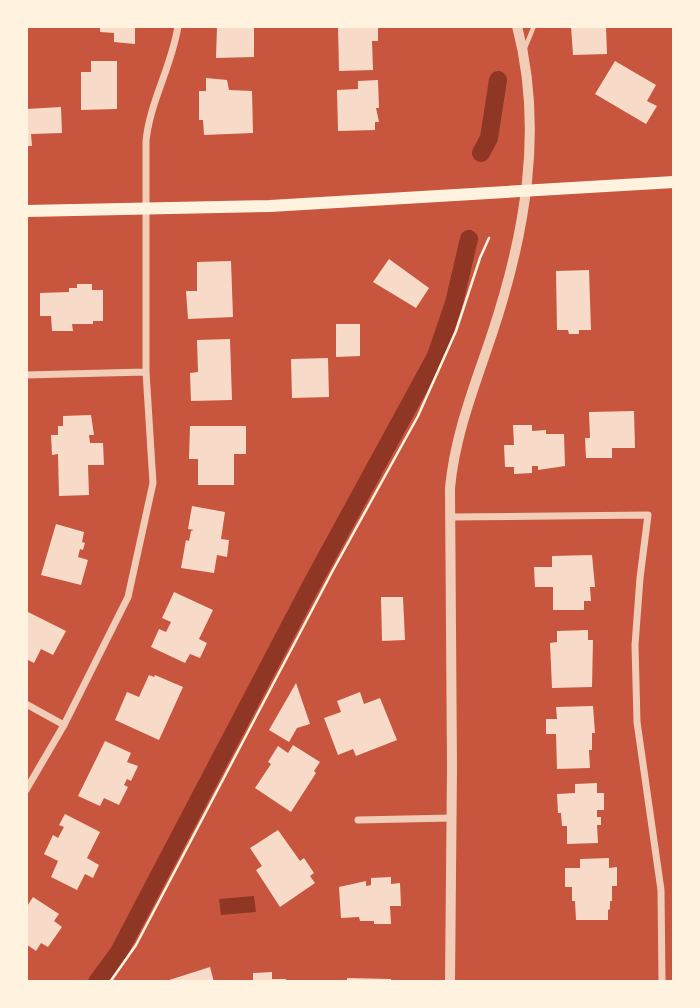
<svg xmlns="http://www.w3.org/2000/svg" width="700" height="1008" viewBox="0 0 700 1008" font-family="'Source Sans 3',sans-serif">
	<rect width="100%" height="100%" fill="#c8553d"/>
	<path fill="#8f3625" d="M254,896L256,912L221,915L219,899Z"/>
	<g fill="none" stroke-linecap="round" stroke-linejoin="round">
		<path stroke="#8f3625" stroke-width="18" d="M481,153L489,138L498,80
			M97,982L119,952L315,578L436,356L454,303L469,239"/>
	</g>
	<path fill="#f7dbc8" d="M100,26H135V44L114,42V33L100,32Z
		M217,26H254V57L216,58Z
		M338,26H378V41H372L373,70L339,71Z
		M571,26H606L607,54L573,55Z
		M91,61H117V109L81,110V72H91Z
		M615,61L656,85L647,101L657,106L646,124L595,94Z
		M206,78L227,80L229,90L252,91L253,133L204,135L203,120H199V91H206Z
		M378,80L379,108H376L379,122H375V130L338,131L337,90L358,89V81Z
		M61,107L62,133L31,134L32,146H26V109Z
		M389,259L429,288L416,308L373,282Z
		M231,261L233,317L188,319L186,291H197V262Z
		M589,270L591,330H579V334H569L568,330H557L556,271Z
		M77,284H92V290H103V321H93V324H72L73,331H52L51,316H40V293L69,292V288H77Z
		M336,324H360V356L336,357Z
		M230,339L232,400L191,401L190,373L198,372L197,340Z
		M328,358L329,397L292,398L291,359Z
		M634,411L635,448H612V458H586L585,438H590L589,412Z
		M91,415L94,435H89L90,443H103L104,465H88L89,495L59,496L58,454L52,455L51,435H58V426H63V416Z
		M513,425H532V431L546,430V434H564L565,466L538,470V466H532V473L514,474V467H505L504,445H514Z
		M190,426H246V454H234V485H198V459H189Z
		M192,506L225,512L221,539L229,540L227,557L217,555L214,573L181,568L186,540L189,541L191,531L194,530L188,529Z
		M56,524L84,532L82,542L85,543L83,550L80,549L78,557L88,560L81,585L41,575Z
		M592,555L595,587H590L591,601H584V610H553V587H535L534,567H552V556Z
		M174,592L213,610L199,639L207,643L200,658L190,654L185,663L151,647L159,629L166,632L171,622L162,618Z
		M381,597H403L405,640L382,641Z
		M26,611L66,631L53,655L41,649L34,663L26,659Z
		M588,630V640H593L592,687L552,688L550,643L557,642V631Z
		M149,675L154,677L155,675L183,687L159,740L115,720L127,692L139,697Z
		M296,683L310,724L297,728L289,742L269,730Z
		M360,692L364,704L380,698L397,740L356,756L353,749L338,755L324,718L341,712L337,701Z
		M593,706L595,733H592V750H589L590,768L557,769L556,734H546V719H557L556,707Z
		M105,741L131,753L127,762L138,766L131,781L127,779L124,785L128,787L119,805L104,798L100,806L78,796Z
		M293,745L320,762L314,771L316,773L291,812L255,788L271,764L268,762L278,746L288,753Z
		M597,783V793H604V810H597V817H601V825H597L598,843L567,844V826H562L561,813H558L557,794L575,793V784Z
		M65,814L100,832L87,858L99,865L93,878L85,874L77,890L51,877L58,861L44,854L53,835L58,838L64,827L59,825Z
		M278,830L300,861L304,858L314,873L310,876L315,883L280,907L256,870L262,866L250,848Z
		M609,858V868L617,867V886H612V901H610V909L608,910V920H576L575,901H572V887H565V868H580V859Z
		M391,877V884L400,883L401,906H390L391,924H374V921H360L359,917L341,918L339,887L366,881V886L371,885V878Z
		M33,897L59,914L54,921L62,927L48,947L41,943L36,951L26,944V908Z
		M210,967L214,982H166V981Z
		M272,972V979H286V982H253V973Z
		M347,978L391,979V982H347Z"/>
	<g fill="none" stroke-linecap="round" stroke-linejoin="round">
		<path stroke="#fff3e0" stroke-width="2.5" d="M110,982L136,945L333,570L418,416L456,331L480,258L489,238"/>
		<path stroke="#f1ccb7" stroke-width="4.5" d="M525,48L534,26"/>
		<path stroke="#f1ccb7" stroke-width="7" d="M26,375L146,372
			M449,517L648,515L640,578L635,645L637,722L661,890L662,982
			M26,704L64,725
			M26,790L64,725L128,597L153,483L146,372V141C150,101 172,66 178,26
			M358,820L452,818"/>
		<path stroke="#f1ccb7" stroke-width="10" d="M450,982L452,768L450,488C455,434 475,385 492,334C525,235 544,129 517,26"/>
		<path stroke="#fff3e0" stroke-width="12" d="M26,211L270,206L674,182"/>
	</g>
	<rect width="700" height="1008" fill="none" stroke="#fff3e0" stroke-width="56"/>
</svg>
